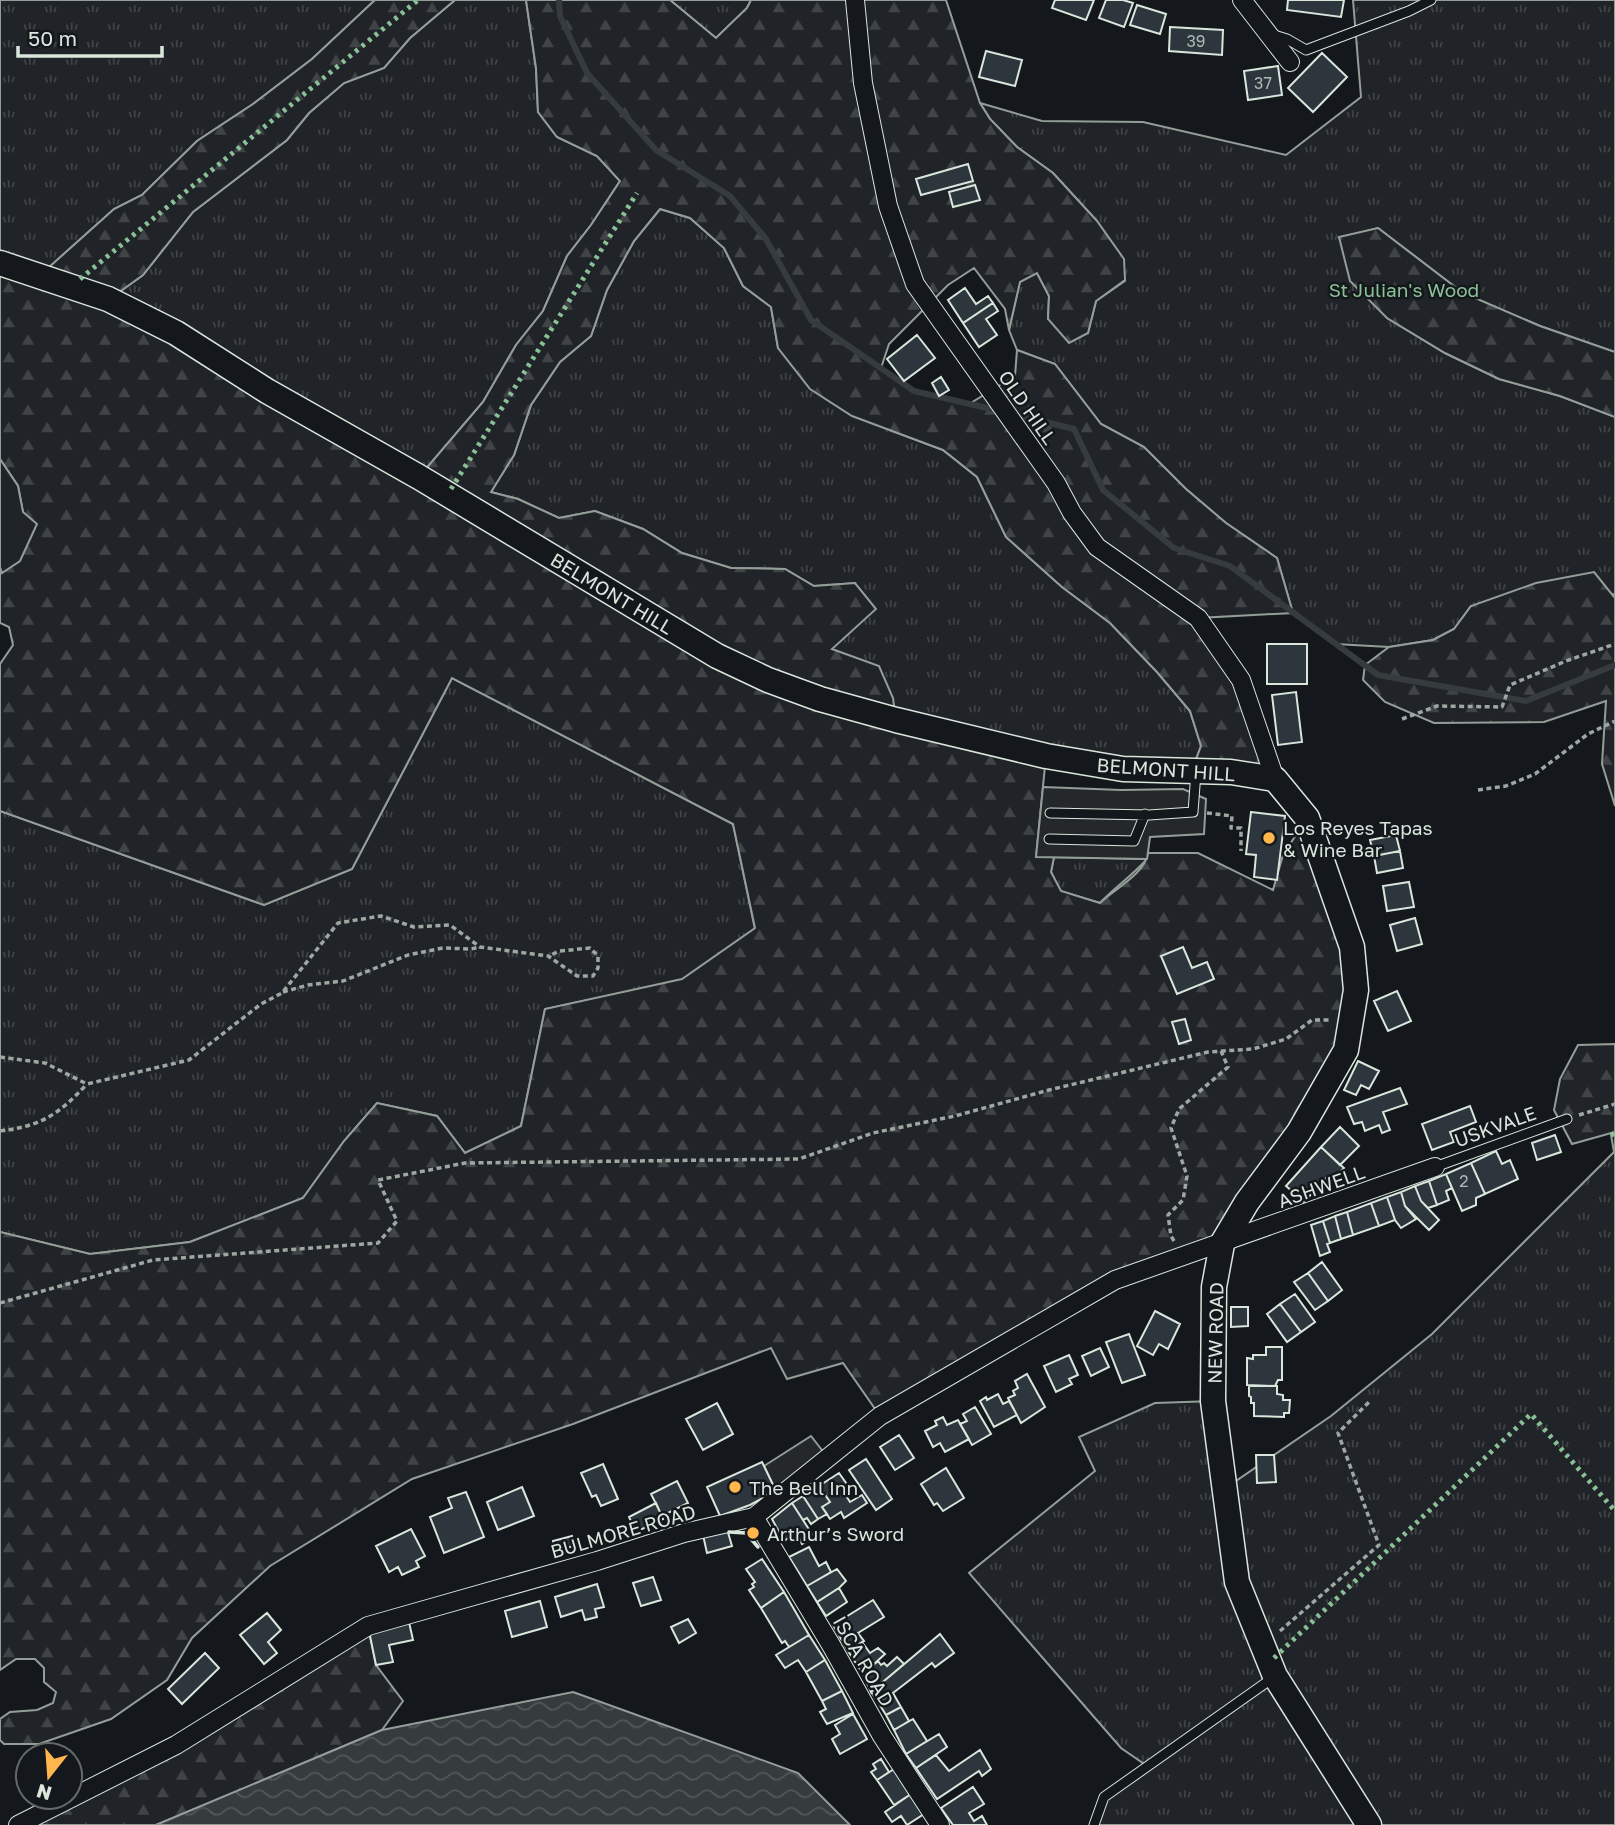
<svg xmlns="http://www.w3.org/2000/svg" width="1615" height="1825" viewBox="0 0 1615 1825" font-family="'Golos Text',sans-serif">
	<defs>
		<pattern id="grass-tufts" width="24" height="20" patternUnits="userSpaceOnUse" patternTransform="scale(1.75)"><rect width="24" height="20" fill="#202428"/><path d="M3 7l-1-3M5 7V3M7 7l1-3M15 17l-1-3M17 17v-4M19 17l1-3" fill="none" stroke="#404447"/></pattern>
		<pattern id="forest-firs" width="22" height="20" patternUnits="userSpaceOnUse" patternTransform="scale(1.75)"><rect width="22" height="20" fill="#202428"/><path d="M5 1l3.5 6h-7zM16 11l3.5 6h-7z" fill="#404447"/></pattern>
		<pattern id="water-waves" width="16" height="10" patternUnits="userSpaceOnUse" patternTransform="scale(1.75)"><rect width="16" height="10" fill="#363b3e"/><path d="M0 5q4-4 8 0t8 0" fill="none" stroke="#525759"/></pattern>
	</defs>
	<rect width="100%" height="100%" fill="#14181c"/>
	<path fill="url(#grass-tufts)" stroke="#939e99" stroke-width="2" d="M0,0H375L312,59L253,104L197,141L142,195L114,209L47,269L0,253Z
		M455,0H526L536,68L538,112L557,137L597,156L620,181L591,225L567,256L543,311L516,345L483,402L419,477L118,293L143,275L193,212L287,140L309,113L344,83L384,68L410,38Z
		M670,0H751L747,8L716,38Z
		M1353,0H1615V352L1540,326L1463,293L1378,228L1339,238L1387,318L1445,353L1499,379L1560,396L1615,417V598L1613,594L1471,606L1454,629L1433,640L1389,647L1335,644L1293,613L1277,558L1226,523L1186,489L1144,447L1101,424L1055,364L1017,350L1009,330L1020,281L1037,273L1049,296L1048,319L1088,333L1096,301L1125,281L1097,221L1053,173L1017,147L990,119L980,103L1042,121L1143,122L1286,155L1361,97Z
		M660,209L690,218L724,248L743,286L771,307L778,348L890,430L943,450L977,477L1006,537L1062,587L1110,623L1157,672L1190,711L1201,746L1192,770L896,720L832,649L855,583L814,586L785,569L731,568L682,553L643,529L595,511L559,518L518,499L491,492L514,455L531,405L560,362L591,336L607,290L634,241Z
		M452,678L733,824L755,929L682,980L545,1009L521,1126L465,1153L437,1116L377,1103L344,1141L303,1198L190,1242L90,1254L0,1232V811L264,905L352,869Z
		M1054,857L1147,859C1132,876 1115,887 1100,903L1060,891L1051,872Z
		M1615,1132V1825H1094L1104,1797L1147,1766L1121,1748L969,1573L1095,1471L1079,1437L1155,1403L1213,1401L1230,1485L1331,1416L1432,1334L1614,1152L1611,1135Z"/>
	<path fill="url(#forest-firs)" stroke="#939e99" stroke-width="2" d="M375,0H455L410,38L384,68L344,83L309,113L287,140L193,212L143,275L118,293L47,269L114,209L142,195L197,141L253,104L312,59Z
		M526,0H670L716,38L747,8L751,0H946L980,103L990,119L1017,147L1053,173L1097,221L1124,259L1125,280L1096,301L1088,333L1069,343L1048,319L1049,296L1037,273L1020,282L1009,330L1005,309L974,268L948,285L889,344L881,368L914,391L969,404L1015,376L1017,350L1055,364L1101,424L1144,447L1186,489L1226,523L1277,558L1293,613L1199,618L1241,680L1275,779L1192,770L1201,746L1190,711L1157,672L1110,623L1062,587L1006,537L977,477L943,450L852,416L810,389L778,348L771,307L743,286L724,248L690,218L660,209L634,241L607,290L591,336L560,362L531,405L514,455L491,492L518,499L559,518L595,511L643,529L682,553L731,568L785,569L814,586L855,583L876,609L832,649L879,666L893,698L896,720L1046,756L1036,857H1054L1051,872L1061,891L1100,903C1114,889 1145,874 1148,853H1198L1273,890L1283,855L1307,818L1352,947L1346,1050L1222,1244L1115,1280L880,1416L843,1363L787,1379L771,1348L573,1424L412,1479L270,1566L192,1638L167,1680L111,1719L39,1744H4L0,1740V1719L10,1712L37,1710L53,1703L56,1692L44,1682V1668L35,1659H16L0,1670V1232L90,1254L190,1242L303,1198L344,1141L377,1103L437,1116L465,1153L521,1126L545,1009L682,979L755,928L733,824L452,678L352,869L264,905L0,811V664L13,645L9,627L0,623V567L2,572L23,512L18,486L0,459V274L103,309L267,391L419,477L483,402L516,345L543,311L567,256L591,225L620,181L597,156L557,137L538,112L536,68Z
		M1378,228L1463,293L1540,326L1615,352V417L1560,396L1499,379L1445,353L1387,318L1350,281L1339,237Z
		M1594,572L1615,598V806L1602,764L1606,701L1544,722L1434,723L1385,702L1363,680L1365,665L1389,647L1433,640L1454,629L1471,606L1536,583Z
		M1615,1044V1132L1572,1144L1554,1110L1560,1079L1578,1045Z
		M368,1626L376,1665L403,1701L382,1730L156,1825H18Z"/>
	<path fill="#202428" stroke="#939e99" stroke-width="2" d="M0,459L18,486L23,512L37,524L20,561L2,573L0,567Z"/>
	<path fill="#24282b" stroke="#939e99" stroke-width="2" d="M1043,787L1121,790L1183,789L1206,799L1204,834L1150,837L1147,859L1036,857Z
		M811,1436L825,1454L776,1491L764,1466Z"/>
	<path fill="url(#water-waves)" stroke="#939e99" stroke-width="2" d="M573,1692L798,1773L850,1825H156L382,1730Z"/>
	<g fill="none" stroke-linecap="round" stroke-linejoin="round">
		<path stroke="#363b3e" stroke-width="6" d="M559,0L560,16L587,73L656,150L730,196L766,239L811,320L914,391L991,409
			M1022,416L1074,429L1103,490L1174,548L1230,566L1378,675L1526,701L1615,665"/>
	</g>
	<path fill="#2c363c" stroke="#d8e6dc" stroke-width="2" d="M1055,0H1094L1086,20L1052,8Z
		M1106,0H1123L1133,3L1124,27L1099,18Z
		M1288,0H1344L1341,17L1287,10Z
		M1137,5L1166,14L1160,34L1130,25Z
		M1170,27L1223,30L1222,55L1169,51Z
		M986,51L1022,60L1015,86L979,77Z
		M1322,53L1347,77L1313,112L1288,88Z
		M1278,66L1282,95L1248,100L1244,71Z
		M968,164L973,181L921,195L916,179Z
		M975,185L980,200L953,207L949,192Z
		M965,288L976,304L988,296L993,303L963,323L948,300Z
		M993,303L998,311L986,319L997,335L979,347L963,323Z
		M917,335L935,358L904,381L887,359Z
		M941,377L949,390L939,396L932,383Z
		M1267,644H1307V684H1267Z
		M1296,692L1302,742L1278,745L1272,695Z
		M1251,812L1285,816L1277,880L1254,877L1256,855L1246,854Z
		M1396,835L1400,851L1374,856L1370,840Z
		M1400,851L1403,868L1377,873L1374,856Z
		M1409,882L1414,907L1387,911L1383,886Z
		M1415,918L1422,944L1397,951L1390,925Z
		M1183,947L1192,968L1207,962L1214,979L1177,994L1161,956Z
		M1397,991L1411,1021L1388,1031L1374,1001Z
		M1185,1019L1191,1040L1179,1044L1172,1022Z
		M1358,1061L1379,1071L1369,1089L1361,1085L1356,1095L1344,1090Z
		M1400,1088L1407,1104L1383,1112L1390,1130L1382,1133L1379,1125L1365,1131L1362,1122L1354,1124L1347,1107Z
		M1470,1106L1476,1122L1450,1132L1454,1142L1432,1150L1422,1124Z
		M1340,1127L1359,1146L1340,1165L1321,1147Z
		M1555,1135L1561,1152L1537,1160L1532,1143Z
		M1321,1147L1344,1168L1330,1183L1326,1178L1304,1202L1286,1186Z
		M1496,1151L1502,1164L1510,1160L1518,1179L1485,1194L1471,1163Z
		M1471,1163L1485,1194L1476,1198V1205L1462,1211L1446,1174Z
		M1446,1174L1452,1188L1446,1191L1449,1200L1437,1205L1429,1181Z
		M1429,1181L1437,1205L1428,1208L1421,1201L1415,1186Z
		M1415,1186L1421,1201L1439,1220L1429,1230L1405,1206L1401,1192Z
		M1401,1192L1405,1206L1416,1219L1401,1228L1395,1220L1387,1197Z
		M1387,1197L1395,1220L1379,1226L1371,1203Z
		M1371,1203L1379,1226L1353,1235L1347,1212Z
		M1347,1212L1353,1235L1341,1239L1335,1216Z
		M1335,1216L1341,1239L1330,1243L1323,1221Z
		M1323,1221L1330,1243L1327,1244L1330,1252L1320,1256L1311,1225Z
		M1322,1262L1342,1290L1328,1301L1308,1273Z
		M1308,1273L1328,1301L1315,1310L1294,1282Z
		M1295,1294L1315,1322L1301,1332L1280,1304Z
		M1280,1304L1301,1332L1287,1342L1267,1314Z
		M1231,1307H1248V1326L1231,1327Z
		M1155,1311L1180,1324L1168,1349L1159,1344L1153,1355L1137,1346Z
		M1129,1334L1145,1375L1122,1383L1106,1342Z
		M1266,1347H1282V1380H1278L1275,1386L1247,1385V1358L1253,1359V1355H1266Z
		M1100,1348L1109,1367L1091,1376L1082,1356Z
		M1069,1355L1078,1375L1069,1379L1072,1384L1056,1392L1044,1366Z
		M1027,1374L1045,1407L1021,1423L1008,1398L1015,1395L1013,1391L1018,1388L1015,1381Z
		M1249,1386H1277V1394L1283,1395V1400H1290L1289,1413H1284V1417L1254,1416V1403H1251V1397L1249,1396Z
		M998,1394L1003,1404L1009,1401L1017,1415L994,1427L980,1401L986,1397L987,1400Z
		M717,1403L733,1434L703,1450L686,1419Z
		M975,1407L991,1434L972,1445L960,1424L967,1421L963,1414Z
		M943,1417L947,1425L958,1420L969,1439L945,1452L940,1443L933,1447L925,1431L937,1425L935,1421Z
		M899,1435L914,1458L895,1470L880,1447Z
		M1256,1455H1274L1276,1482L1257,1483Z
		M866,1459L892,1499L876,1510L849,1470Z
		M762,1462L776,1491L750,1505L720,1516L707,1487Z
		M603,1464L618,1499L601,1506L596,1495L592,1497L581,1473Z
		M946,1468L964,1498L943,1511L937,1503L934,1505L921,1484Z
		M839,1473L851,1490L845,1494L850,1502L862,1495L867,1503L844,1518L841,1512L830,1519L822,1507L830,1502L819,1486Z
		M677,1481L688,1503L662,1516L651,1494Z
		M819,1486L830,1502L822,1507L827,1514L818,1519L803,1496Z
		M522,1487L534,1516L498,1530L487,1502Z
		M466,1492L484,1537L444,1553L430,1517L452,1508L448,1498Z
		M803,1496L818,1519L811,1524L807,1518L803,1520L792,1503Z
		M656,1503L663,1519L636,1532L629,1517Z
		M792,1503L812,1534L810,1539L802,1544L799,1538L795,1540L791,1536L784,1541L772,1519Z
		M411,1529L425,1556L416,1561L419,1567L402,1575L398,1567L389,1572L376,1546Z
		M727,1529L732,1546L707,1553L703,1535Z
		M572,1536L574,1546L555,1551L553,1541Z
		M809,1547L819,1566L826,1562L831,1572L807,1586L789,1557Z
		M762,1559L784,1592L761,1608L749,1590L754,1587L752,1584L755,1582L746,1569Z
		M837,1569L846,1581L839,1588L817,1602L807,1586Z
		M653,1577L661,1600L641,1606L633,1583Z
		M597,1584L604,1607L595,1609L597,1617L585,1620L582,1610L561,1617L555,1597Z
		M839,1588L847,1602L826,1616L817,1602Z
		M784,1592L809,1635L789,1647L785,1641L782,1643L761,1608Z
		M873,1600L884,1617L858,1633L864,1641L848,1651L833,1625Z
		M540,1601L547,1627L512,1637L505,1611Z
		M267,1613L281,1630L268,1642L277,1653L264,1664L240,1635Z
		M688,1619L696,1633L679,1643L671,1627Z
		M409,1622L413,1640L389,1645L393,1662L376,1665L369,1631Z
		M940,1634L954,1653L935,1667L932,1663L893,1693L878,1702L871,1692Z
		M809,1635L825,1660L806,1672L798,1660L785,1668L776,1655Z
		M862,1642L870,1653L878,1648L885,1654L863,1674L848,1651Z
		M205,1653L219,1668L182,1704L168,1689Z
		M897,1657L904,1664L871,1692L863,1674L878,1661L881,1665L884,1663L887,1666Z
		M825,1660L842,1691L822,1701L806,1672Z
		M842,1691L853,1713L827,1724L820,1712L826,1709L822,1701Z
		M893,1693L901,1707L886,1715L878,1702Z
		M901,1707L909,1721L894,1730L886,1715Z
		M853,1714L867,1739L840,1754L832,1739L840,1734L835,1725Z
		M913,1719L927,1741L906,1754L894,1730Z
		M939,1734L947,1747L916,1768L906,1754Z
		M980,1750L991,1769L982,1776L979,1771L937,1799L916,1768L936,1755L949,1771Z
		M881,1759L889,1772L877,1780L871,1772L876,1769L873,1764Z
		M894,1769L911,1794L894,1805L877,1780Z
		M973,1787L984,1804L969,1813L974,1821L982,1816L987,1825H953L941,1808Z
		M911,1794L924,1814L907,1825L901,1816L892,1822L885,1812Z"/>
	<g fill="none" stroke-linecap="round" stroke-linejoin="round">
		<defs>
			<path id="service" d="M1271,34L1287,39L1306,50L1409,11L1431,0
				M1050,813L1149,815L1193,812L1196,772
				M1049,839L1134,841L1145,814
				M1435,1167L1567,1119
				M1094,1825L1104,1797L1274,1677"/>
			<path id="minor" d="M855,0L863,83L888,206L915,284L1056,483L1072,513L1097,547L1198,618L1241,680L1275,779
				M1242,0L1290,62
				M754,1517L831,1645L882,1736L940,1825
				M18,1825L176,1745L368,1626L597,1561L684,1533L754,1517L880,1416L1115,1280L1435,1167"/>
			<path id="secondary" d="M0,263L108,299L176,333L267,391L419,477L717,656L768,680L820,699L896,720L1046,756L1123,769L1231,772L1275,779L1307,818L1352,947L1356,990L1346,1050L1299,1132L1247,1202L1222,1244L1214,1287L1213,1401L1237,1582L1275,1676L1369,1825"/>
		</defs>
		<use href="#service" stroke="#d8e6dc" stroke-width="11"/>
		<use href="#minor" stroke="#d8e6dc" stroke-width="20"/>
		<use href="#secondary" stroke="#d8e6dc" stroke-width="27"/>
		<path stroke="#9da8a2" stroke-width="3.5" stroke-dasharray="5 3.5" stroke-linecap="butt" d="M1402,719L1437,706L1502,707L1510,685L1566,661L1615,644
			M1478,790L1506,786L1535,774L1588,734L1615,721
			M1207,813L1232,816L1231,828H1241V851
			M283,992L308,985L343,981L408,955L443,948L471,949L480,947
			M0,1057L45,1063L87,1084L189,1060L261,1004L282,993L338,923L381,916L414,927L450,925L480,947L548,956L577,976H593L598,968V956L590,948L560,951L548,956
			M1579,1115L1615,1104
			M0,1131C42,1126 59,1114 87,1084
			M1174,1241L1171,1236L1168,1215L1183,1200L1187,1176L1171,1128L1179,1109L1228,1067L1221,1051
			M0,1303L153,1260L378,1243L397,1221L378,1180L465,1163L799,1159L873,1133L955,1116L1049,1090L1208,1052L1253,1049L1286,1039L1312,1020H1329
			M1280,1631L1379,1545L1338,1433L1370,1401"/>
		<use href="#service" stroke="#14181c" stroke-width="9"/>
		<use href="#minor" stroke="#14181c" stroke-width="18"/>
		<use href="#secondary" stroke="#14181c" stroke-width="24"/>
		<path stroke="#8ac095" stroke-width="5" stroke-dasharray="3.5 5" stroke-linecap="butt" d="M80,279L418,0
			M451,489L637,193
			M1611,1135L1615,1133
			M1274,1658L1531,1414L1615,1511"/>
		<path stroke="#d8e6dc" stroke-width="3.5" d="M729,1532L746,1533L758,1547"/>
	</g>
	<g fill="#ffb74d" stroke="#14181c" stroke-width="2.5">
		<circle cx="1269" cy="838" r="7"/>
		<circle cx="735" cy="1487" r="7"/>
		<circle cx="753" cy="1533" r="7"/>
	</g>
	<g text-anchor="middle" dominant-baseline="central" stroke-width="5" stroke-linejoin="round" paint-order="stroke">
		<g font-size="16" fill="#adbab4">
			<text x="1196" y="41">39</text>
			<text x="1263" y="83">37</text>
			<text x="1464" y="1181">2</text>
		</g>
		<g font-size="19" fill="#8ac095" stroke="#14181c">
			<text x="1404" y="289">St Julian's Wood</text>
		</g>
		<g font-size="19" fill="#d8e6dc" stroke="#14181c">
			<text transform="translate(1028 407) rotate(55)">OLD HILL</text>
			<text transform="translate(612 593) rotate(31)">BELMONT HILL</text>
			<text transform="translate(1166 769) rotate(4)">BELMONT HILL</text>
			<text transform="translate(1495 1126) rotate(-20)">USKVALE</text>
			<text transform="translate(1321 1186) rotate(-20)">ASHWELL</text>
			<text transform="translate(1215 1333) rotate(-89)">NEW ROAD</text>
			<text transform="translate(623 1531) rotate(-16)">BULMORE ROAD</text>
			<text transform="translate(864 1661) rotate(60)">ISCA ROAD</text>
		</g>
		<g font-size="19" fill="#d8e6dc" stroke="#14181c" text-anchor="start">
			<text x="1283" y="827">Los Reyes Tapas<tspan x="1283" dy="22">&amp; Wine Bar</tspan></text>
			<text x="749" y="1487">The Bell Inn</text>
			<text x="767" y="1533">Arthur’s Sword</text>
		</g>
	</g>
	<g transform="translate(49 1776) rotate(197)"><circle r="33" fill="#14181c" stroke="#626a69" stroke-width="2"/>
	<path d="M0-5L12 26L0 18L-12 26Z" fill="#ffb74d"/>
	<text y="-10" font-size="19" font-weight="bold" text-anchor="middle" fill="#d8e6dc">N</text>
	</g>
	<path d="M18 46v10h144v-10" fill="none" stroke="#d8e6dc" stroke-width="3.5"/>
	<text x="28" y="46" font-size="21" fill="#d8e6dc" stroke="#14181c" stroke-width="5" paint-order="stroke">50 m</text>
</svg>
